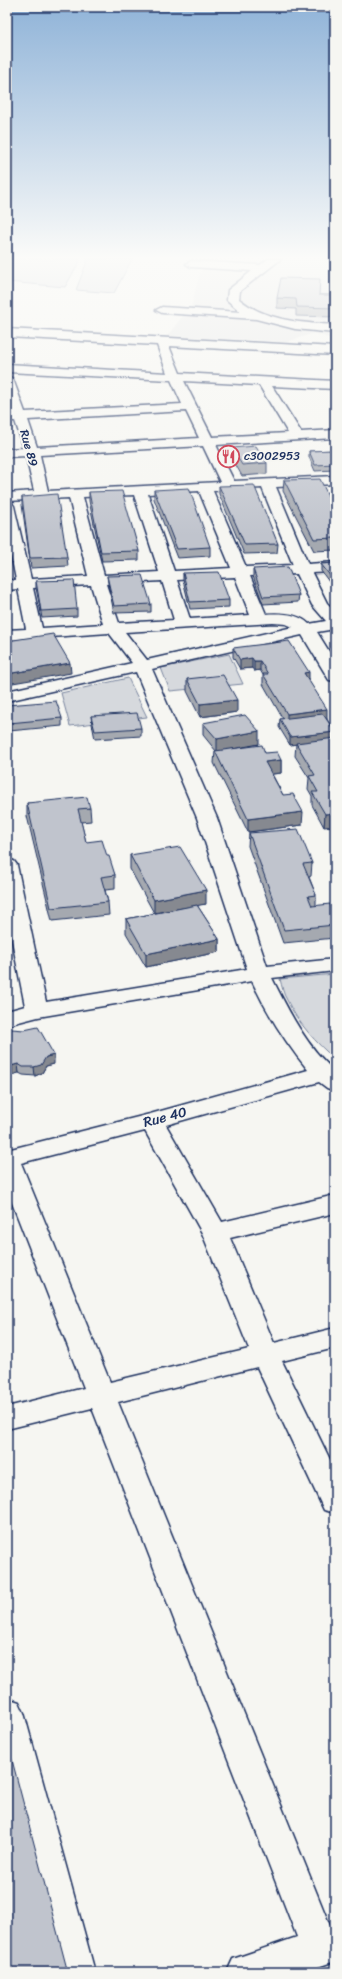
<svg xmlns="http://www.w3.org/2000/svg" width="342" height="1979" viewBox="0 0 342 1979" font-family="Sriracha,sans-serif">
	<rect width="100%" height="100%" fill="#f6f6f2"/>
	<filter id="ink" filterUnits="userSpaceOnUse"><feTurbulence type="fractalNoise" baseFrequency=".025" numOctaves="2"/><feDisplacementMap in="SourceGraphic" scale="8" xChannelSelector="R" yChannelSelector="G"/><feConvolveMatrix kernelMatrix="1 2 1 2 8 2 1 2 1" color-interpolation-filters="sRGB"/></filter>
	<g filter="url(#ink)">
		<path fill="#e6e7e7" d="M206,259H335V340L314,333L287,342L167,336L182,317L190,312L199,276Z"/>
		<path fill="#d6d9dd" stroke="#78849e" d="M7,259H81L65,287L7,282Z
			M88,259H132L114,293L76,290Z
			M229,654L243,684L170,691L161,668Z
			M128,678L147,717L70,726L61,693Z
			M335,974V1059C317,1044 297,1022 287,1000C283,994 282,986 280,979Z"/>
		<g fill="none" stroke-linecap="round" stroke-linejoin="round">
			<defs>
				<path id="minor" d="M268,259H281L240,291L239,299C266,321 301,323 335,325V333L295,329L256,319L162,313L156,310L162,307L241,312L227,300L228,290L252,271L191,267L186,264L191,261L260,265Z
					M327,259H335V263Z
					M7,329L335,347V355L169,346L180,373L335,381V389L272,386L301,432L335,430V438L216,445L234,481L335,476V484L276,487L308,564L335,562V572L312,573L327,603L335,611V629L317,632L335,661V681L329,680L302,635L152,669L217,818L267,966L335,959V971L272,978C288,1010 307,1048 335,1071V1091L327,1088L319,1082L166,1125L222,1222L335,1195V1213L230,1238L274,1343L335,1328V1348L282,1361L335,1470V1513L324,1510L257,1367L118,1402L330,1926L335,1925V1961L303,1972H227L233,1959L297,1937L92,1408L7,1429V1407L84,1388L7,1190V1150L150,1114L308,1070C285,1042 267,1013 252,981L38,1017L7,1025V1011L25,1006L7,915V859L14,861L17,865L46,1002L247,969L197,818L136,672L7,701V691L132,663L109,633L7,640V630L26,629L18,589L7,590V580H16L7,535V502L12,503L14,506L31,579L88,576L69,498L7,501V493L34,491L26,456L7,457V449L24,448L15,421H7V413H12L7,398V375L13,379L25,412L182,404L171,380L7,372V364L167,373L157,345L7,337ZM184,381L259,385L288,433L212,437ZM186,411L199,438L37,447L28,420ZM203,446L220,482L48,491L40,455ZM262,488L293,565L246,567L213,491ZM199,491L231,568L174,571L148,494ZM134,495L159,572L104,575L83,497ZM297,574L312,605L326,621L309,624C298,613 280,613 266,614L250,576ZM235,577L250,615L190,619L177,580ZM162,581L174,620L119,623L106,584ZM91,585L103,624L42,628L33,588ZM273,623L286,624L293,627L147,660L125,632ZM145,1131L202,1233L249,1349L110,1382L21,1163Z
					M7,1698L19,1702L24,1713L95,1972H57L7,1777Z"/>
			</defs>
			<use href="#minor" stroke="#1b2f5e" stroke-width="3"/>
			<use href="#minor" fill="#f6f6f2" fill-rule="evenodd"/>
		</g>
		<path fill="#a5a9b0" stroke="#1b2f5e" d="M319,295H335V317L296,316V309L277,308V298Z
			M232,448L267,463V474L242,476L232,458Z
			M335,450V470L315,471L309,457V451Z
			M284,480L335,510V550L314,551L283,491Z
			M219,486L278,544L277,553L244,554L219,494Z
			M154,490L210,547V556L177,558L154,499Z
			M89,492L139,551V560L102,561L89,501Z
			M22,497L67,557L68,566L31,568L22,505Z
			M335,563V590L321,571V564Z
			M253,569L299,595L298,602L263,604L253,576Z
			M183,573L229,600V607L190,609L183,580Z
			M107,576L151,604V612L114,613L108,583Z
			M36,581L77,609V616L42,618L36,588Z
			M233,648L309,681L327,719L335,732L324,827L312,805V796L308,789L309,778L295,756L296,744L290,745L279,727L280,719H283L263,684V675L260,670L254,671L252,668L240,669L233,657Z
			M187,679L237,712L200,717L187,691Z
			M7,705L62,718V726L9,731L7,722Z
			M91,716L141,728V736L95,739L92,724Z
			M203,723L259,744L236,748L265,753L281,760V773L272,774L283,795L302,825L248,832L214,763L215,751H216L203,735Z
			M27,803L90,808L91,821L81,822L86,842L107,856L115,875V889L105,890L108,902L109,915L52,921L27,816Z
			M249,833L312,863L311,876L309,877L316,895V906L335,917V938L283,943L248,846Z
			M130,855L206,904L197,905L219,939V952L146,967L126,933V919L186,907L154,913L130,869Z
			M7,1032L54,1064L46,1066L42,1073L35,1076L23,1075L19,1073Z"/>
		<path fill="#868990" stroke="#1b2f5e" d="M252,658V668L240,669V660Z
			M254,661H260V670L254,671Z
			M70,663L71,673L7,684V674Z
			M309,672V682L304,673Z
			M237,700V712L200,717V704Z
			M327,709V719L287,724V714Z
			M259,731V744L217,752V739Z
			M335,732L334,739L290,745V737Z
			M281,760V773L265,775V762Z
			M303,812L302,825L248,832V819Z
			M335,813V826L324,827L325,814Z
			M206,890V904L154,913V900Z
			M219,939V952L146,967V954Z
			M54,1055V1064L46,1066L42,1073L35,1076L34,1067L46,1057Z
			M18,1064L19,1073L7,1076V1067Z
			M67,1969V1972H59Z"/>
		<path fill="#c0c4cd" stroke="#1b2f5e" d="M281,278L320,279L319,295H335V308L297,307L296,299L277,298Z
			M256,446L267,463L242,465L232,448Z
			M335,450V464L315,465L309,451Z
			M320,479L335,510V538L314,539L284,480Z
			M254,485L278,544L245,545L219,486Z
			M189,488L210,547L177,549L154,490Z
			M122,491L139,551L101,552L89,492Z
			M57,494L67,557L30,558L22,497Z
			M335,563V582L321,564Z
			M288,567L299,595L263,597L253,569Z
			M219,572L229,600L190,602L183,573Z
			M142,575L151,604L114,606L107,576Z
			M74,580L77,609L41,611L36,581Z
			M53,634L70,663L7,674V641Z
			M289,641L309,672L304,673L327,709L287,714L263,674H268L260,661H254L252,658L240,660L233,648Z
			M223,675L237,700L200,704L187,679Z
			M56,701L62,718L9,723L7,716V705Z
			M137,713L141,728L95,731L91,716Z
			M323,714L335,732L290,737L280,719Z
			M245,715L259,731L217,739L203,723Z
			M335,738V813L325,814L312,792H318L309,776L315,775L296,743Z
			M262,745L265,753L277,752L281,760L265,762L283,795L293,794L303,812L248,819L215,751Z
			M87,797L90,808L78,809L86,842L102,840L107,856H109L115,875L101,877L108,902L51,908L27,803Z
			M298,829L312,863L303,864L316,895L308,896L312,906L330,904L335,917V925L284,930L249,833Z
			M180,847L206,890L154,900L130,855Z
			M197,905L219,939L146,954L126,919Z
			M38,1027L54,1055L46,1057L41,1065L34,1067H23L18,1064L7,1067V1032L12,1029L24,1030Z
			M7,1741L67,1969L59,1972H7Z"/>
	</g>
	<linearGradient id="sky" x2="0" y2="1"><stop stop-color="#8fb3d8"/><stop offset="0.48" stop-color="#fbfbf9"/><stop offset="1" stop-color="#fbfbf9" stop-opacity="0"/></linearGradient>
	<rect width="342" height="536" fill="url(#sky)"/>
	<defs>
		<symbol id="restaurant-ring" viewBox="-11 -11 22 22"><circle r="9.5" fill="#f6f6f2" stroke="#d1495b" stroke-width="1.5"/><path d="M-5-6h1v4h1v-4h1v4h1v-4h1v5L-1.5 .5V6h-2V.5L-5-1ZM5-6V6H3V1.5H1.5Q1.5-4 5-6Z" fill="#d1495b"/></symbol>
	</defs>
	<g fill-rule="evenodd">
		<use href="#restaurant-ring" x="216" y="444" width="25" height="25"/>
	</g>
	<g text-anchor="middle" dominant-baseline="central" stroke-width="4" stroke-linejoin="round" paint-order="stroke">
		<g font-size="12" fill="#1b2f5e" stroke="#f6f6f2">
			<text transform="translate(29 448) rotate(74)">Rue 89</text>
		</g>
		<g font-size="12" fill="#1b2f5e" stroke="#f6f6f2" text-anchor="start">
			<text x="244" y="456">c3002953</text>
		</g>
		<g font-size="14" fill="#1b2f5e" stroke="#f6f6f2">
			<text transform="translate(165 1117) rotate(-15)">Rue 40</text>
		</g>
	</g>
	<rect width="342" height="1979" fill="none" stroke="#f6f6f2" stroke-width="24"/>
	<rect x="12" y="12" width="318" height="1955" fill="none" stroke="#1b2f5e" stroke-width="1.5" filter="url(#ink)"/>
</svg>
